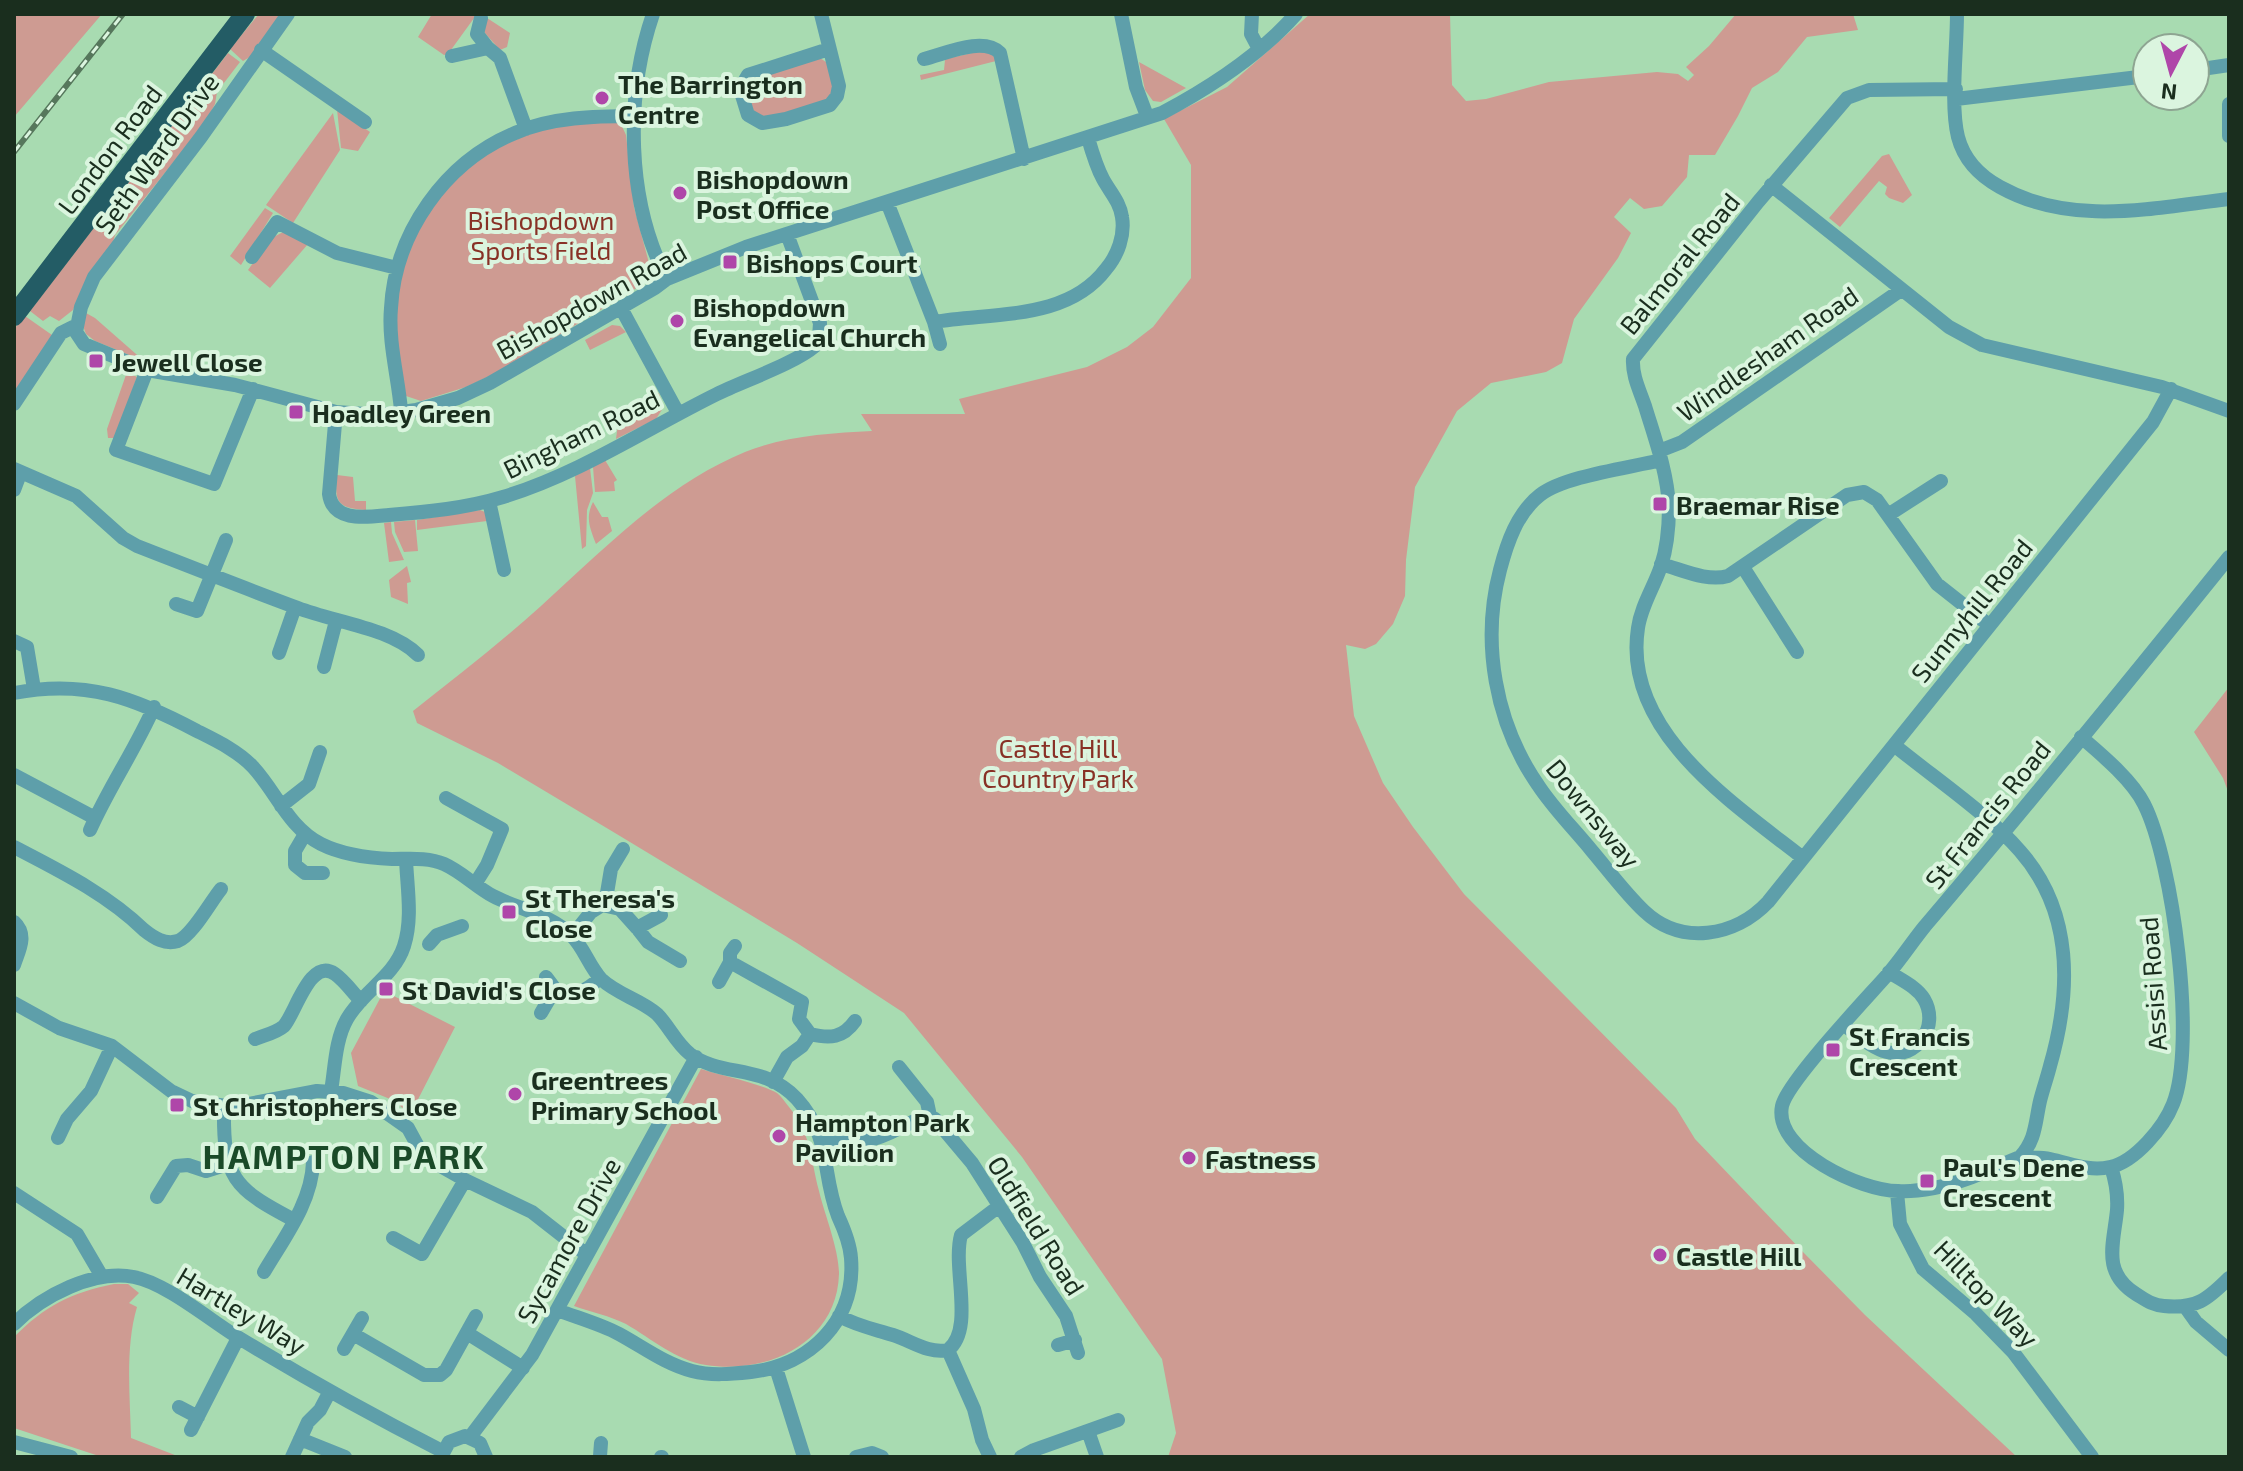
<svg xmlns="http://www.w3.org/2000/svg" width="2243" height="1471" viewBox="0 0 2243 1471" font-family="'Exo 2',sans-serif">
	<rect width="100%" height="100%" fill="#a8dbb1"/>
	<path fill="#ce9b92" d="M14,14H102L14,117Z
		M259,14H283L250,57L243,61L230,49Z
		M432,14H477L448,54L444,55L418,37Z
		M1310,14H1450L1452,85L1466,101L1486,99L1549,82L1657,72L1678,74L1688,81L1694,75L1686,67L1709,46L1736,14H1853L1858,30L1807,37L1778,72L1752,88L1738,116L1715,155H1689L1687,177L1662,206L1644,209L1630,198L1614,217L1631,233L1618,258L1574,319L1562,363L1546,372L1491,383L1457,411L1415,487L1406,560L1405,596L1393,624L1376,644L1365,649L1346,645L1354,716L1383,783L1413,827L1464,894L1676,1108L1695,1139L1803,1252L1865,1315L2017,1457H1168L1176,1433L1162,1359L1022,1157L904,1013L797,943L615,833L498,763L417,723L413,711C456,677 500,643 541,606C604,549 665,485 745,452C785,436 830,433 872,431L861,414H965L959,399L1087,367L1127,347L1153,327L1191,278V165L1164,119L1227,87Z
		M487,18L510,33L507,47L500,50L484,32Z
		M985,50L991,51L996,61L921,80L920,75L944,70L945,60L950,58Z
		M228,53L240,62L217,92L215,104L205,123L115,235L112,246L84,287L73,310L59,321L50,316L43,321L30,311Z
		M820,58L826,62L835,86L830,99L767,119L754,112L747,91L751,80Z
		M1139,62L1186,88L1161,102L1153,101L1145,90Z
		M337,109L370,132L358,151L341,148Z
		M333,113L340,150L293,223L266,205Z
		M620,122L626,135L634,207L653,278L498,372L466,387L421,401L406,396C401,365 391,330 396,298C399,281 403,259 410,244C434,193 480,148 535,132C562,123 592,123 620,122Z
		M1889,154L1912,195L1903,203L1889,198L1885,194L1887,187L1879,181L1840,227L1829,218L1882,156Z
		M265,208L273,213L241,265L230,256Z
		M283,232L308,244L270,288L248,270L270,239Z
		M86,313L95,318L144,361L95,341L86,334L83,326Z
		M25,316L52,335L14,397V329Z
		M612,325L620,326L626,332L590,350L585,340Z
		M127,372L137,377L115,438H108L107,429Z
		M659,393L663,408L656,419L616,439L619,416L639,408L638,404Z
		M605,460L617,480L614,482L615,491L595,492L593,467Z
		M590,468L593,493L587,510L586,546L582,549L575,476Z
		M337,475L353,477L355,501H366V510C338,508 334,503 337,475Z
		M593,502L602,517H608L612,531L596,544C590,528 585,518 593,502Z
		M480,510L485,512L487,521L417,530V520Z
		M415,520L418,551L404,552L395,532L394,522Z
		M391,522L392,533L404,560L389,562L384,523Z
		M407,566L411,582L407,583L408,604L391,597L389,580Z
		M2229,687V794L2223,778L2194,732Z
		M384,991L455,1027L410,1115L395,1101L358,1086L351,1053Z
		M701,1069C722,1076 759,1083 777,1093C781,1096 785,1102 789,1107C812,1136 810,1157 819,1191C825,1216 839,1249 839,1274C837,1343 767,1375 706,1365C675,1360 652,1339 626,1324C610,1316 591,1312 574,1306Z
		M114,1284H128L139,1293L129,1303L137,1307C125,1347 130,1396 131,1438L180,1457H102L14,1428V1337C45,1306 70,1293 114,1284Z"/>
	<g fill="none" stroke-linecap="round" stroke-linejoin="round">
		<path stroke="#5e9faa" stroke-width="14" d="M288,14L201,137L94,277L81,307L76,332L84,344L147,370L235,385L336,412L380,415L416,410L458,398L490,383L655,288L667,279L746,247L1162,113C1211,87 1259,56 1296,14
			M653,14C625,96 626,201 667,279
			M821,14L839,86L837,96L830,105L786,119L762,123L748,115L740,89L748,75L829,49
			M1121,14L1136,87L1147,116
			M1252,14L1251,34L1259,49
			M1957,14C1957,49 1950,105 1958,137C1964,160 1980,176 2000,187C2072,227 2152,208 2229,199
			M481,18L477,34L488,48
			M261,50L365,122
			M452,56L488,48L500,58L526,129
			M924,59C945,54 983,36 1000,53L1024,159
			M2195,70L2229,65
			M1956,99L2147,76
			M2229,104V136
			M1771,185L1949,327L1982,345L2162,387L2229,411
			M887,202L934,322L940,344
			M252,257L277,222L337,253L397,268
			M621,308L678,413
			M934,322C992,312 1067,321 1106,269C1118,255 1125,235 1122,217C1120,202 1110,192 1103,179C1096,166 1092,152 1088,138
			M147,370L116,450L214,484L253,389
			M14,404L61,333L75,326
			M401,410C398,376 388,342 391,308C395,233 445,162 515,133C551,117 596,116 635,116
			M336,412L329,494C333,523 367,517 389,515C427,512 467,508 503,497C579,474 646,429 717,394C743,381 794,364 815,346L819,338L820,323L787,234
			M1659,451L1682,442L1901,290
			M1661,460C1629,468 1564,476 1540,495C1517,513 1507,543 1500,570C1481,642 1495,723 1538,785C1553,808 1574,829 1592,851C1609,871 1625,893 1644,911C1681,946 1735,937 1768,902L2153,422L2171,389
			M14,469L76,496L123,538L137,546C191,567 244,588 298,608C334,622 391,628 418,655
			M14,490L20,474
			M489,501L504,570
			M1888,515L1941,481
			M1661,564C1683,570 1707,582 1728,576L1847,495L1864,492L1877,500L1937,584L1989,625
			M1743,567L1797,652
			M176,604L197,611L226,540
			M14,641L27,647L34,689
			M279,653L295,607
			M324,667L336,621
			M14,693C86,679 135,698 197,731C217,741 238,751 253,767C277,793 288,827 321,844C343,855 367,858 392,859C409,859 428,857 444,864C462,872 476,887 493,896C518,909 552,915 572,936C584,948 589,966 601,979C618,995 640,999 657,1014C669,1026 676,1043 690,1054C722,1078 764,1063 797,1099C832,1138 821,1172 838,1216C844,1229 850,1243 851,1258C856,1321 810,1365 751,1372C731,1374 711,1376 692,1371C665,1364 643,1347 619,1334C600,1324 578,1318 557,1310
			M1894,745C1933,777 1988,814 2020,851C2074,912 2071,993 2050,1066C2047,1078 2043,1089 2040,1101C2035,1123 2036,1140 2020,1157C1992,1168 1964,1183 1934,1188C1923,1190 1910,1192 1898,1191C1862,1191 1773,1151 1782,1106C1787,1082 1867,998 1888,974C1901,959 1912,942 1925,926C2028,805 2129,681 2229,557
			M14,775L95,818
			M446,798L502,829L487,865L475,884
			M281,806L309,784L320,752
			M90,830C109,787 135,750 154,707
			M305,834L295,851V865L305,873H323
			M14,847C60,871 107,894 144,930C154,938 165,945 178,941C192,936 211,901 221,889
			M1803,858C1733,803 1622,731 1638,628C1641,606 1654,587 1661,566C1667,548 1669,525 1669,506C1667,471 1655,439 1645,406C1640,391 1632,376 1633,359L1758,202L1847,98L1869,90L1956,89
			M605,905L611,869L623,849
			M14,922C28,935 19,950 14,965
			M637,928L648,942L680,961
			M572,936L591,912L602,905L620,909L637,928L661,915
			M429,944L437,935L462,926
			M730,962L802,1002L799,1019L810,1034
			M546,977L555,989C575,997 585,992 600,978
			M719,982L730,962V953L735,946
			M14,1003L59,1028L112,1046L171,1091L192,1101L233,1107L317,1091L343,1093L371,1102L408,1128L421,1152L428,1159L465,1180L532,1212L587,1255
			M541,1013L555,989
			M1844,1025C1857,1034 1871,1048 1887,1052C1917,1060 1940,1026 1924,999C1917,987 1901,980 1889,972
			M255,1039C265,1035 276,1033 284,1026C296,1012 310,957 335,974C345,981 353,993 361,1001
			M899,1067L927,1102L930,1116
			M773,1082L787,1057L802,1046L810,1034C830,1039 843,1038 855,1021
			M331,1091C335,1068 335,1040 347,1019C363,991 394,977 404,946C413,918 407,887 406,859
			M224,1107C223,1178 233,1188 294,1220
			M58,1138L67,1119L91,1091L112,1046
			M824,1144C840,1139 853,1143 869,1140C891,1136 909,1120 930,1116L935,1119L972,1163L1023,1243L1040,1277L1066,1316L1078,1353
			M2020,1157C2030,1158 2041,1157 2050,1159C2070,1163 2089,1172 2110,1167C2135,1162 2164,1127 2173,1104C2197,1045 2173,861 2144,804C2132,780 2102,755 2081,737
			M2111,1167C2116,1182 2118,1195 2117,1210C2114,1243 2101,1272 2136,1294C2146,1300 2152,1305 2164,1306C2196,1309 2207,1300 2229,1278
			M1897,1192L1900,1224L1923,1269L1976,1314L2013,1352L2092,1457
			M14,1193L77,1234L101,1275
			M157,1197L176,1166L188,1165L206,1171L228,1164
			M393,1238L422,1254L465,1180
			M264,1272C284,1238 312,1202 313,1162
			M2186,1308L2196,1322L2229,1350
			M839,1316C857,1326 874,1329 893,1335C912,1341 928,1354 948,1350L974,1409L982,1440L990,1457
			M14,1324C42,1296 94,1269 134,1277C166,1283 211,1321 239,1338C305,1378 373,1416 442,1451
			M467,1333L523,1368
			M353,1334L424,1375H440L446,1370L476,1316
			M1058,1345L1075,1340
			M344,1349L362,1318
			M948,1350C975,1329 952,1268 961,1235L998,1207
			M776,1368L804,1457
			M179,1407L198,1417
			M191,1430L238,1338
			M1088,1431L1097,1457
			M470,1437L532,1355L696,1057
			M300,1439L345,1457
			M14,1442L71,1457
			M600,1456L601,1443
			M292,1457L308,1422L320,1410L330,1391
			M441,1457L449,1442L465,1436L480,1443L486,1457
			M661,1457H662
			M856,1457L872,1453L882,1457
			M1021,1457L1034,1450L1118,1420"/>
		<path stroke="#235c65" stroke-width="20" d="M14,316L245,14"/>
		<defs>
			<path id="rail" d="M14,152L123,14"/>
		</defs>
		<use href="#rail" stroke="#56775c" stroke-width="6"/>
		<use href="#rail" stroke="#dbf5df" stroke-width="3" stroke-dasharray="9" stroke-linecap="butt"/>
	</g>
	<g fill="#af46a9" stroke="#dbf5df" stroke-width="3">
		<circle cx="602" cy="98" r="8"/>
		<circle cx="680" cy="193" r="8"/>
		<rect x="722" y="254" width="16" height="16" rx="4"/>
		<circle cx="677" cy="321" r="8"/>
		<rect x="88" y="353" width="16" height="16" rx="4"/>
		<rect x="288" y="404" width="16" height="16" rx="4"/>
		<rect x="1652" y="496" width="16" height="16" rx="4"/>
		<rect x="501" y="904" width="16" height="16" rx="4"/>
		<rect x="378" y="981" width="16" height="16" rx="4"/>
		<rect x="1825" y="1042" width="16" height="16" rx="4"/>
		<circle cx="515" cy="1094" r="8"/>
		<rect x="169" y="1097" width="16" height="16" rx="4"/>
		<circle cx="779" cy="1136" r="8"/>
		<circle cx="1189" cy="1158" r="8"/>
		<rect x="1919" y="1173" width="16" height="16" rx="4"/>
		<circle cx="1660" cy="1255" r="8"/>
	</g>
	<g text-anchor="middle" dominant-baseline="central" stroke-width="8" stroke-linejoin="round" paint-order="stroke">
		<g font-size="26" font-weight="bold" fill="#1a2e1e" stroke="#dbf5df" text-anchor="start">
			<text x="618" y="83">The Barrington<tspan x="618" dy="30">Centre</tspan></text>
			<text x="696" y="178">Bishopdown<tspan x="696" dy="30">Post Office</tspan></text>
			<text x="746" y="262">Bishops Court</text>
			<text x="693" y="306">Bishopdown<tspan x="693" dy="30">Evangelical Church</tspan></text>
			<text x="112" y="361">Jewell Close</text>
			<text x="312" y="412">Hoadley Green</text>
			<text x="1676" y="504">Braemar Rise</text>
			<text x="525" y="897">St Theresa's<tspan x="525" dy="30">Close</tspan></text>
			<text x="402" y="989">St David's Close</text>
			<text x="1849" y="1035">St Francis<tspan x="1849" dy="30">Crescent</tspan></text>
			<text x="531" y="1079">Greentrees<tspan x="531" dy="30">Primary School</tspan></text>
			<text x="193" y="1105">St Christophers Close</text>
			<text x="795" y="1121">Hampton Park<tspan x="795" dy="30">Pavilion</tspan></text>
			<text x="1205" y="1158">Fastness</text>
			<text x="1943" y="1166">Paul's Dene<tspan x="1943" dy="30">Crescent</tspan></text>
			<text x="1676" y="1255">Castle Hill</text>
		</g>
		<g font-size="26" fill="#1a2e1e" stroke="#dbf5df">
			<text transform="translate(109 149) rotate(-53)">London Road</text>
			<text transform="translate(156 153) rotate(-54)">Seth Ward Drive</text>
			<text transform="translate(1679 263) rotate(-51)">Balmoral Road</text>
			<text transform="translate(591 300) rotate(-29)">Bishopdown Road</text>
			<text transform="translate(1767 353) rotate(-35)">Windlesham Road</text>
			<text transform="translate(581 433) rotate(-26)">Bingham Road</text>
			<text transform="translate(1971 610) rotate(-51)">Sunnyhill Road</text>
			<text transform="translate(1594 813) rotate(51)">Downsway</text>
			<text transform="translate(1987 814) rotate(-51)">St Francis Road</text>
			<text transform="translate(2152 984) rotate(-94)">Assisi Road</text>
			<text transform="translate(1037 1225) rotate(58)">Oldfield Road</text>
			<text transform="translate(568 1240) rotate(-61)">Sycamore Drive</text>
			<text transform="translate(1987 1293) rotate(46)">Hilltop Way</text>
			<text transform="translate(242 1310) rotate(31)">Hartley Way</text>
		</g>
		<g font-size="26" fill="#883126" stroke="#dbf5df">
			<text x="541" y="219">Bishopdown<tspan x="541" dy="30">Sports Field</tspan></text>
			<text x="1058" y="747">Castle Hill<tspan x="1058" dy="30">Country Park</tspan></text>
		</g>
		<g font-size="34" font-weight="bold" letter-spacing="2" fill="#1a4a28" stroke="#dbf5df">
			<text x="344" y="1155">HAMPTON PARK</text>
		</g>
	</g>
	<rect width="2243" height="1471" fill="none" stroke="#1a2e1e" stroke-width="32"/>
	<g transform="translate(2171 72) rotate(186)"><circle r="38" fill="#dbf5df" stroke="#8ea592" stroke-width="2"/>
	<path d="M0-6L14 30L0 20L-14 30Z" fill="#af46a9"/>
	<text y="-12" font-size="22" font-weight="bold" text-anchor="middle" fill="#1a2e1e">N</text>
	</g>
</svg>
